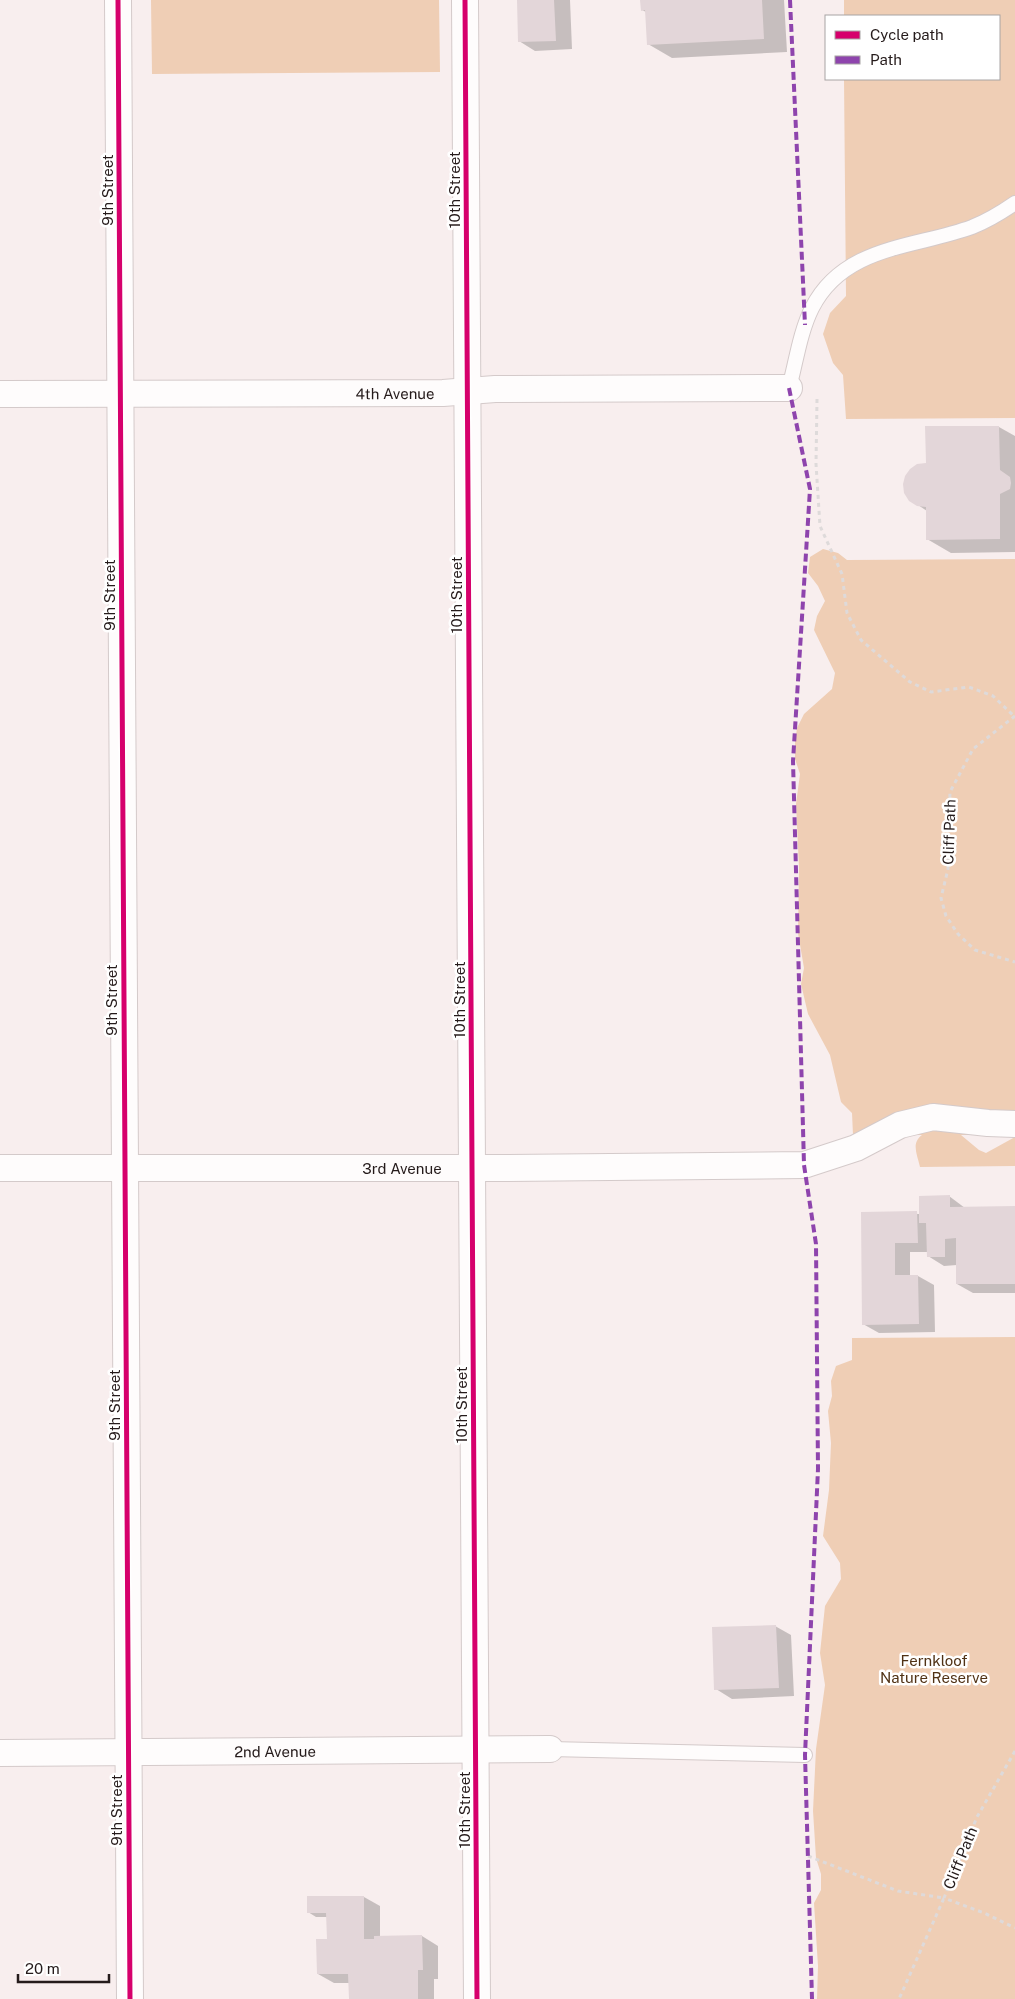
<svg xmlns="http://www.w3.org/2000/svg" width="1015" height="1999" viewBox="0 0 1015 1999" font-family="'Public Sans',sans-serif">
	<rect width="100%" height="100%" fill="#f8eeee"/>
	<path fill="#efceb5" d="M151,0H439L440,72L152,74Z
		M844,0H1015V418L846,419L843,375L833,363L823,334L830,313L846,296L844,79H999V16H844Z
		M823,549L838,553L847,560L1015,559V1135H961L979,1150L986,1153L1015,1137V1166L920,1167C917,1154 911,1143 922,1135H853L852,1113L841,1102L830,1055L808,1014L801,984L804,968L798,933L799,868L796,804L800,774L795,759V743L797,728L804,714L832,689L835,673L814,630L817,616L825,601L818,586L808,573L810,557Z
		M1015,1337V1999H817L818,1966L814,1903L821,1890V1874L816,1858L813,1811L816,1749L825,1685L820,1653L825,1606L841,1579L840,1563L823,1536L829,1490L831,1443L828,1411L832,1396L831,1381L836,1366L852,1360V1338Z"/>
	<path fill="#0003" d="M518,0H570L572,49L535,51L519,41Z
		M641,0H784L787,52L672,58L648,44L646,12L642,10Z
		M926,427H999L1015,436V552L951,553L927,539V511L918,505L927,464Z
		M949,1196L965,1208L1015,1207V1293H973L957,1284V1265L944,1266L928,1256V1252H910V1276H918L934,1285L935,1332L879,1333L863,1324L862,1213L920,1214Z
		M775,1626L791,1635L794,1696L732,1699L716,1689Z
		M364,1897L380,1906V1937L422,1936L438,1946V1979H434V1999H350V1983H334L318,1974L328,1940V1917H316L308,1912Z"/>
	<path fill="#e3d6d9" d="M517,0H554L556,41L518,42Z
		M640,0H762L764,39L647,45L645,10L641,11Z
		M925,426H999L1000,470L1010,477L1011,483L1010,489L1000,494V539L926,540V507L917,506L909,501L904,493L903,484L905,476L910,469L917,464L926,463Z
		M950,1195V1207L1015,1206V1284H956V1238L945,1239V1257H927L926,1223H919V1196Z
		M917,1211L918,1243H895V1275H918L919,1324L862,1325L861,1212Z
		M776,1625L779,1688L714,1690L712,1627Z
		M307,1896H364V1939H374V1936L422,1935L423,1970H418V1999H349L348,1974H317L316,1939H327L326,1913H307Z"/>
	<g fill="none" stroke-linecap="round" stroke-linejoin="round">
		<defs>
			<path id="service" d="M789,388C796,362 800,332 812,308C844,245 915,248 972,227C987,221 1002,212 1015,203
				M550,1749L805,1755"/>
			<g id="minor">
				<path d="M118,0L130,1999"/>
				<path d="M465,0L477,1999"/>
				<path id="s1" d="M0,394L443,393L495,389L789,388"/>
				<path id="s2" d="M0,1168H499L804,1165L856,1148L900,1125L933,1117L988,1123L1015,1124"/>
				<path id="s3" d="M0,1753L550,1749"/>
			</g>
		</defs>
		<use href="#service" stroke="#d4caca" stroke-width="16"/>
		<use href="#minor" stroke="#d4caca" stroke-width="28"/>
		<path stroke="#dedada" stroke-width="3" stroke-dasharray="4 4" stroke-linecap="butt" d="M817,399L816,464L820,526L842,574L847,613L861,640L910,682L931,692L969,687L993,696L1015,717
			M1015,716L973,749L950,792L948,869L941,898L946,916L958,934L975,950L1015,962
			M1015,1751L977,1817L944,1898L984,1913L1015,1928
			M808,1856L898,1891L944,1898L899,1999"/>
		<use href="#service" stroke="#fefcfc" stroke-width="14"/>
		<use href="#minor" stroke="#fefcfc" stroke-width="26"/>
		<path stroke="#8e44ad" stroke-width="4" stroke-dasharray="8 4" stroke-linecap="butt" d="M790,0L805,325
			M789,388L810,489L793,761L804,1165L816,1244L818,1469L805,1755L812,1999"/>
		<defs>
			<path id="cycleway" d="M118,0L130,1999
				M465,0L477,1999"/>
		</defs>
		<use href="#cycleway" stroke="#fff" stroke-width="8"/>
		<use href="#cycleway" stroke="#d6006c" stroke-width="5"/>
	</g>
	<g text-anchor="middle" dominant-baseline="central" stroke-width="5" stroke-linejoin="round" paint-order="stroke">
		<g font-size="15" fill="#251b1b" stroke="#fff">
			<text transform="translate(107 190) rotate(-90)">9th Street</text>
			<text transform="translate(454 190) rotate(-90)">10th Street</text>
			<text stroke="none"><textPath href="#s1" startOffset="395">4th Avenue</textPath></text>
			<text transform="translate(109 595) rotate(-90)">9th Street</text>
			<text transform="translate(456 595) rotate(-90)">10th Street</text>
			<text transform="translate(949 832) rotate(-88)">Cliff Path</text>
			<text transform="translate(111 1000) rotate(-90)">9th Street</text>
			<text transform="translate(459 1000) rotate(-90)">10th Street</text>
			<text stroke="none"><textPath href="#s2" startOffset="402">3rd Avenue</textPath></text>
			<text transform="translate(114 1405) rotate(-90)">9th Street</text>
			<text transform="translate(461 1405) rotate(-90)">10th Street</text>
			<text stroke="none"><textPath href="#s3" startOffset="275">2nd Avenue</textPath></text>
			<text transform="translate(116 1810) rotate(-90)">9th Street</text>
			<text transform="translate(464 1810) rotate(-90)">10th Street</text>
			<text transform="translate(960 1858) rotate(-68)">Cliff Path</text>
		</g>
		<g font-size="15" fill="#503215" stroke="#fff">
			<text x="934" y="1660">Fernkloof<tspan x="934" dy="17">Nature Reserve</tspan></text>
		</g>
	</g>
	<rect x="825" y="15" width="175" height="65" fill="#ffffff" stroke="#a8a4a4"/>
	<rect x="835" y="31" width="25" height="8" fill="#d6006c" stroke="#a8a4a4"/>
	<text x="870" y="40" font-size="15" fill="#251b1b">Cycle path</text>
	<rect x="835" y="56" width="25" height="8" fill="#8e44ad" stroke="#a8a4a4"/>
	<text x="870" y="65" font-size="15" fill="#251b1b">Path</text>
	<path d="M18 1974v8h91v-8" fill="none" stroke="#251b1b" stroke-width="2.5"/>
	<text x="25" y="1974" font-size="15" fill="#251b1b" stroke="#ffffff" stroke-width="4" paint-order="stroke">20 m</text>
</svg>
